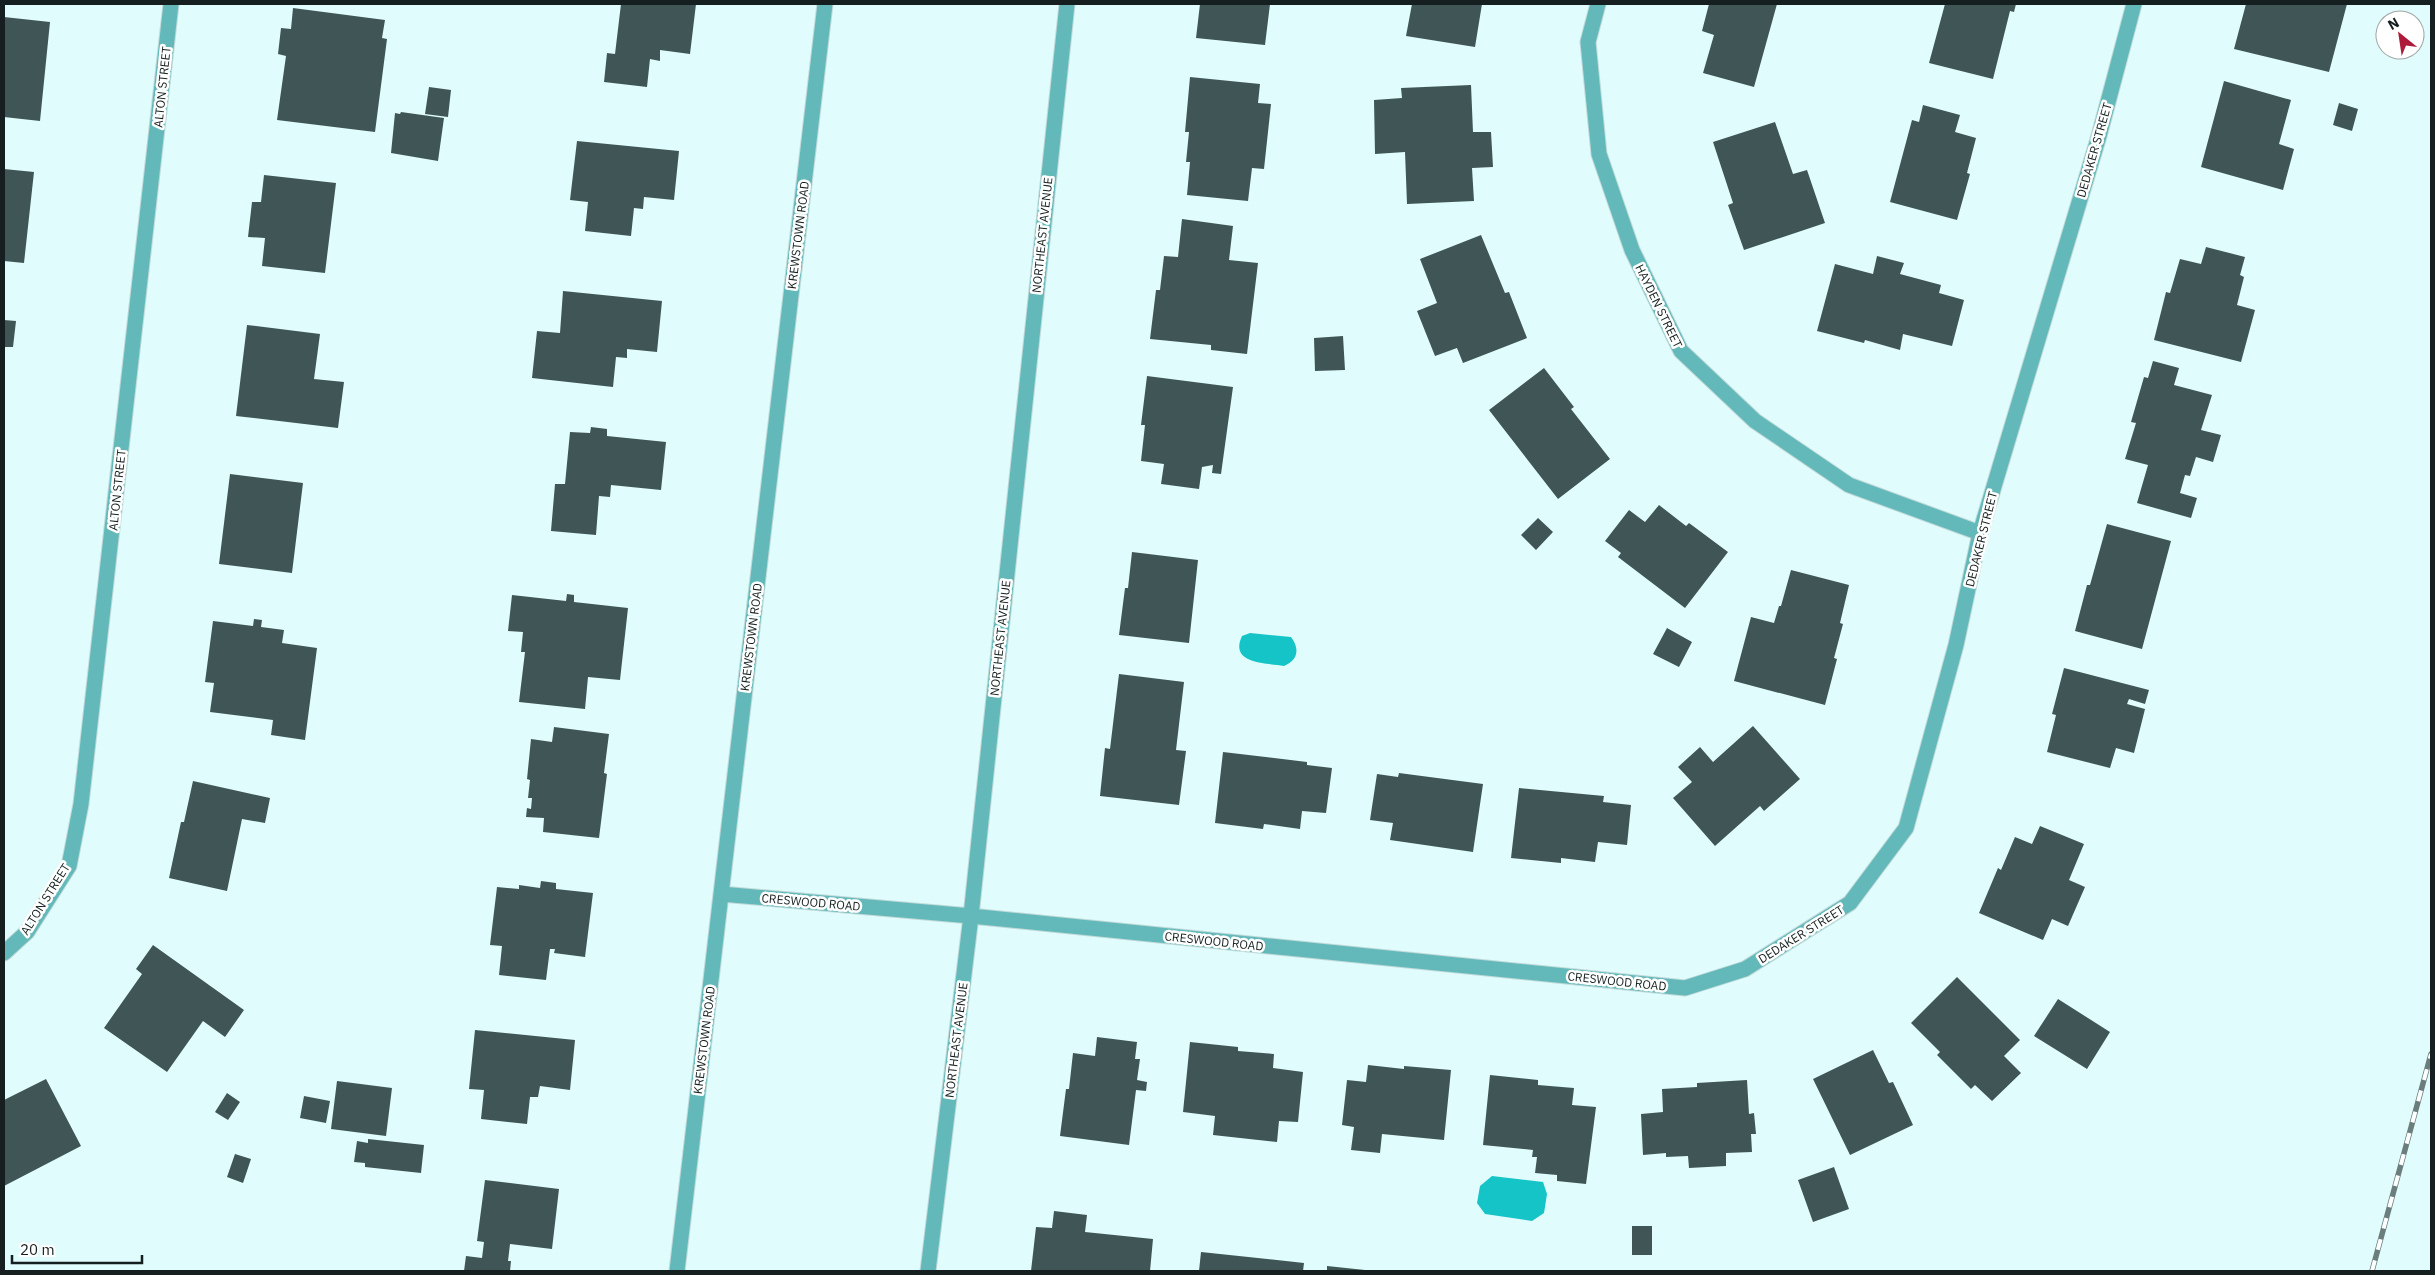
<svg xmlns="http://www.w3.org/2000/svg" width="2435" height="1275" viewBox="0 0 2435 1275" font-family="'IBM Plex Sans',sans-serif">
	<rect width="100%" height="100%" fill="#e1fcfc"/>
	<path fill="#15c4c7" d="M1250,633L1291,637C1300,649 1298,660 1284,666C1265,663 1229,664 1242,636Z
		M1492,1176L1543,1182L1547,1194L1544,1213L1532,1221L1485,1214L1477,1203L1480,1186Z"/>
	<path fill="#405656" d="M621,4H696L690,54L660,50V61L650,59L647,87L604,82L607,53L615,54Z
		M1200,4H1270L1265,45L1196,38Z
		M1412,4H1482L1475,47L1406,36Z
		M1709,4H1777L1754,87L1703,73L1714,35L1702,31Z
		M1945,4H2016L2014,12L2010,11L1993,79L1929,63Z
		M2246,4H2347L2329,72L2234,49Z
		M293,8L385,20L382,38L387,39L375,132L277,120L286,56L278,54L281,28L291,29Z
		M4,17L50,22L40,121L4,117Z
		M1190,77L1260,84L1258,103L1271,104L1264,169L1252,168L1248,201L1187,195L1190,162H1186L1189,132H1185Z
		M2224,81L2291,100L2279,144L2294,149L2283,190L2201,167Z
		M1471,85L1473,132H1491L1493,167L1472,168L1474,201L1407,204L1405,152L1375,154L1374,100L1402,98L1401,88Z
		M429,87L451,90L448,117L425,114Z
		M2339,103L2358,109L2352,131L2333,125Z
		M1923,105L1960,115L1955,132L1976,138L1967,173L1970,174L1957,220L1890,202L1912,120L1919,122Z
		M401,112L444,118L438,161L391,153L395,113L400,114Z
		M1775,122L1793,174L1807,170L1825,223L1744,250L1728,205L1733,203L1713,142Z
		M577,141L679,151L674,200L644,197L643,209L634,208L631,236L585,231L588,202L570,200Z
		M4,169L34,172L24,263L4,261Z
		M264,175L336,183L325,273L262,266L265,238L248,237L252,202H261Z
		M1182,219L1233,226L1229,260L1258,263L1247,354L1211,350V345L1150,339L1156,290H1160L1164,256L1178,257Z
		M1481,235L1505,293L1509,292L1527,338L1463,363L1457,348L1435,356L1417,311L1437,303L1420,259Z
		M2206,247L2245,257L2240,275L2244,277L2237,305L2255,310L2241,362L2154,340L2166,292L2170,293L2180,259L2201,264Z
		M1877,256L1904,263L1900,274L1941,285L1939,293L1964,300L1952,346L1903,334L1900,350L1865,340L1864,343L1817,331L1835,264L1873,274Z
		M563,291L662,301L657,352L627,349V358L616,357L613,387L532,378L537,331L560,333Z
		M4,320L16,321L13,347H4Z
		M247,325L320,334L314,379L344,382L338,428L236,416Z
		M1343,336L1345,370L1315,371L1314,338Z
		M2153,361L2179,368L2174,385L2212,395L2201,430L2221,435L2213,462L2196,457L2190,476L2185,475L2180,493L2197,498L2191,518L2137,503L2148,465L2125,459L2136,423L2131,422L2144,377L2148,378Z
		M1544,368L1574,407L1571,409L1610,459L1558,499L1489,410Z
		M1147,376L1233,387L1221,474L1212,473L1213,465L1202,467L1199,489L1161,484L1164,464L1141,461L1145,425H1141Z
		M591,427L607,429V436L666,442L661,490L611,485L610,497L599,496L596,535L551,531L555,484H565L570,432L590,433Z
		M230,474L303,483L292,573L219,564Z
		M1659,505L1686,526L1689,523L1728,552L1685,608L1618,557L1621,553L1605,541L1629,510L1645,522Z
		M1538,518L1553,532L1536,550L1521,535Z
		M2107,524L2171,541L2142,649L2075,631L2087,585H2090Z
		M1132,552L1198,560L1189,643L1119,635L1125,588H1128Z
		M1791,570L1849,585L1840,623L1843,624L1834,658L1837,659L1825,705L1734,681L1751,617L1774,623L1779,606H1781Z
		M567,594L574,595V602L628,608L620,680L588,677L585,709L519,702L525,652H521L523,632L508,631L512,595L566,601Z
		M254,619L262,620L261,627L284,630L282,643L317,648L305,740L271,735L273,720L210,712L214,683L205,682L213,621L253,626Z
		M1667,628L1692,642L1679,667L1653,654Z
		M2064,668L2149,690L2145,704L2129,699L2127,704L2145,709L2134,753L2116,748L2110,768L2047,752L2056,715L2052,714Z
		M1119,674L1184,682L1176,750L1186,751L1179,805L1100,796L1105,748L1110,749Z
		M1753,726L1800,779L1764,811L1760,806L1715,846L1673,798L1692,782L1678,767L1700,747L1713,762Z
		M554,727L609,734L604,773L607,774L599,838L543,832L544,818L526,817L527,808L531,809L532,798H528L530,780L527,779L531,739L552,742Z
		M1223,752L1307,762V765L1332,768L1326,813L1302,811L1300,829L1264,824L1263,829L1215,823Z
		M1399,773L1483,784L1473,852L1390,840L1393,823L1370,820L1377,774L1398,777Z
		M193,781L270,798L265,823L242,819L227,891L169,878L181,822H184Z
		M1519,788L1604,796L1603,802L1631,805L1627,845L1598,842L1595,862L1561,858V863L1511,858Z
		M2040,826L2084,844L2069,880L2085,887L2068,926L2052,919L2043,940L1979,913L1998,868L2001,870L2015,837L2032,844Z
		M541,881L556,883V889L593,893L585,957L554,953L555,949H550L546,980L499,975L502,946L490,945L497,887L519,889V885L540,888Z
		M153,945L244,1010L225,1037L203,1021L167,1072L104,1028L142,974L136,969Z
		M1957,977L2020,1040L2004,1056L2021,1073L1992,1101L1975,1085L1971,1089L1937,1055L1940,1052L1911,1023Z
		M2058,999L2110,1032L2087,1069L2034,1036Z
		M475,1030L575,1040L570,1090L540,1086L538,1097H530L527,1124L481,1119L484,1090L469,1089Z
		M1097,1037L1137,1042L1135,1059H1140L1137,1080L1147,1082L1146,1091L1136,1090L1129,1145L1060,1136L1066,1089H1069L1073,1053L1095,1056Z
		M1190,1042L1238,1047V1051L1274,1054L1273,1068L1303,1072L1298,1122L1279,1121L1277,1142L1213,1135L1215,1116L1183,1112Z
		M1873,1050L1889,1083L1893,1082L1913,1125L1850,1155L1813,1079Z
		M1368,1065L1404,1069V1066L1451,1070L1444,1140L1382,1134L1380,1153L1351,1150L1354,1127L1342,1125L1347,1080L1366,1082Z
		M1490,1075L1538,1080V1085L1574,1088L1572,1105L1596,1107L1586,1184L1557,1181V1175L1535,1173L1537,1157H1532L1533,1150L1483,1145Z
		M46,1079L81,1146L4,1186V1100Z
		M1747,1080L1749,1114L1754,1113L1756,1134H1751L1752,1152L1726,1153V1166L1689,1168L1688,1156L1666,1157V1153L1643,1155L1641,1114L1663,1112L1662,1089L1697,1087V1083Z
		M337,1081L392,1088L386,1136L331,1129Z
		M227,1093L240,1102L228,1120L215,1112Z
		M304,1096L330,1101L326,1123L300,1118Z
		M368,1139L424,1145L421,1173L365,1167V1163L354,1162L357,1141L368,1143Z
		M235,1154L251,1159L243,1183L227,1177Z
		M1834,1167L1849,1209L1813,1222L1798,1180Z
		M485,1180L559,1189L552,1249L510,1244L508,1261H511L510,1271H464L466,1256L482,1258L484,1242L477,1241Z
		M1054,1211L1087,1215L1085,1232L1153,1239L1150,1271H1031L1036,1227L1052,1228Z
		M1632,1226H1652V1255H1632Z
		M1201,1252L1304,1263L1303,1271H1199Z
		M1327,1266L1365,1270V1271H1327Z"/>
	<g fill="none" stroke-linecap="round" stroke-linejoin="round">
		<defs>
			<path id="street" d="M1598,4L1588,42L1599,154L1632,250L1681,351L1755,421L1849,485L1980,533
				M721,894L971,916L1685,988L1745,969L1850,903L1906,828L1956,645L1980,533L2099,136L2134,4
				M4,953L27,932L69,866L81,804L171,4
				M677,1271L825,4
				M928,1271L971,916L1067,4"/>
		</defs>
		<use href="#street" stroke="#c0d9d9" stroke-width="17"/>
		<use href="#street" stroke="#63b9ba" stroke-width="15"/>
		<defs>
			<path id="rail" d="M2372,1271L2431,1054"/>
		</defs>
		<use href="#rail" stroke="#6c7d7d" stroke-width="5.5"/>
		<use href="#rail" stroke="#fff" stroke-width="4" stroke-dasharray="11" stroke-linecap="butt"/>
	</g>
	<g text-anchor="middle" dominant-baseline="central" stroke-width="5" stroke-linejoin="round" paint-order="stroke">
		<g font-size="12" fill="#151f1f" stroke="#fff">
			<text transform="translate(162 87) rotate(-84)">ALTON STREET</text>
			<text transform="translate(2094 150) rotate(-74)">DEDAKER STREET</text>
			<text transform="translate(798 235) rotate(-83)">KREWSTOWN ROAD</text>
			<text transform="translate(1042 235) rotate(-84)">NORTHEAST AVENUE</text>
			<text transform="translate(1659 306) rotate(64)">HAYDEN STREET</text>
			<text transform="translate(117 490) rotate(-84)">ALTON STREET</text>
			<text transform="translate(1981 539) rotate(-76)">DEDAKER STREET</text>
			<text transform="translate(751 637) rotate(-83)">KREWSTOWN ROAD</text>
			<text transform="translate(1000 638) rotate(-84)">NORTHEAST AVENUE</text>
			<text transform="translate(45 899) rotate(-58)">ALTON STREET</text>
			<text transform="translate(811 902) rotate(5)">CRESWOOD ROAD</text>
			<text transform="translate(1801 934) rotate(-32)">DEDAKER STREET</text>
			<text transform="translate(1214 941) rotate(6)">CRESWOOD ROAD</text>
			<text transform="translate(1617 981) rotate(6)">CRESWOOD ROAD</text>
			<text transform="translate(704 1040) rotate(-83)">KREWSTOWN ROAD</text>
			<text transform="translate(956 1040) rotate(-83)">NORTHEAST AVENUE</text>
		</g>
	</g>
	<rect width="2435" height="1275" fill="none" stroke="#151f1f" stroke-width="10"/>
	<g transform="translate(2400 35) rotate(330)"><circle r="24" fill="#ffffff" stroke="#a1a5a5"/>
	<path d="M0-4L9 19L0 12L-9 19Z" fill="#ae1a39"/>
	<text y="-8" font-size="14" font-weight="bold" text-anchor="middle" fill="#151f1f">N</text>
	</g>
	<path d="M12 1255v8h130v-8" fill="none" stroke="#151f1f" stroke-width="2.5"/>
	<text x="20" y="1255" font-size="15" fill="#151f1f" stroke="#ffffff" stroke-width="4" paint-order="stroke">20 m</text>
</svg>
